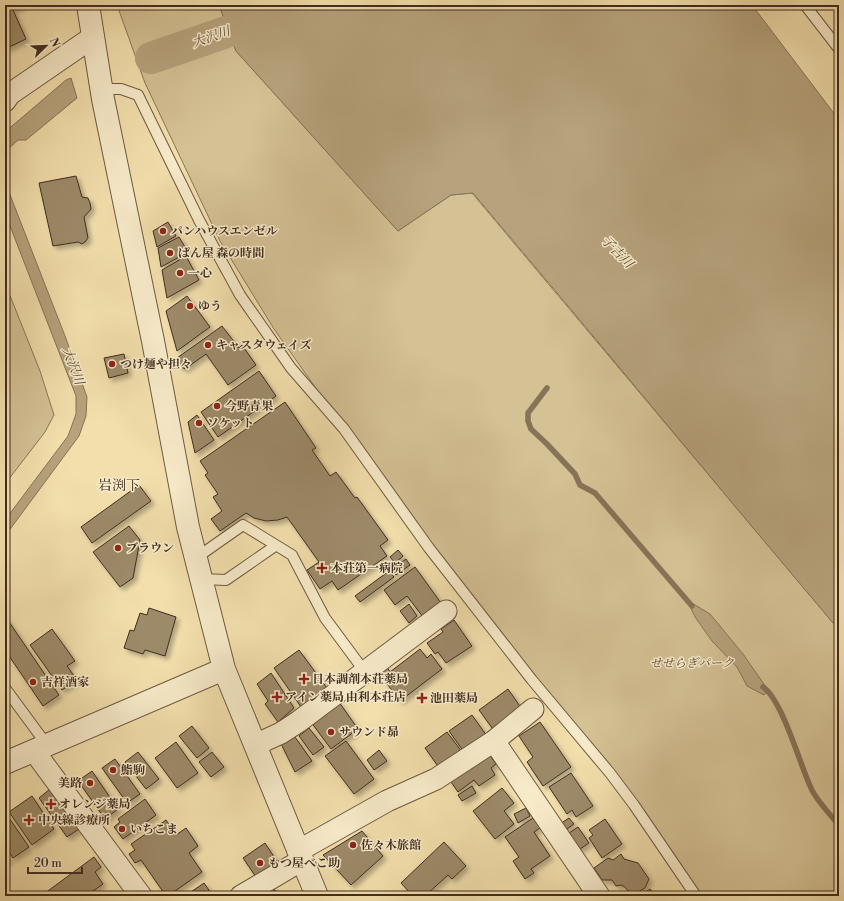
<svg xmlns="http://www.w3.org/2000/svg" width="844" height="901" viewBox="0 0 844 901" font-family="'Libre Bodoni','Noto Serif JP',serif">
	<defs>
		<filter id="shadow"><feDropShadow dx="3.5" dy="3.5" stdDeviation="2" flood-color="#0004"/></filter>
	</defs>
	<rect width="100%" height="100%" fill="#f2dfac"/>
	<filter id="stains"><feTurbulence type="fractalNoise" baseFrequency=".005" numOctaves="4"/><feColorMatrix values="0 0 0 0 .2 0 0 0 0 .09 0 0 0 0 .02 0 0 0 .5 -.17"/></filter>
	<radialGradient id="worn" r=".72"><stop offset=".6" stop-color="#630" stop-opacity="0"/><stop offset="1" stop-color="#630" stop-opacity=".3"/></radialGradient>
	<path fill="#d4c194" stroke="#8a775a" d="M117,5H219L227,27L173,44V46L147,56L150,68L177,57L179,61L233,43L236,51L398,231L451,195L472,193L839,630V896H695L610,773L415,528L274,329L220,241L145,83Z
		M5,283L40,371L54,415L45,432L5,484Z"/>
	<path fill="#b6a27c" stroke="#877357" d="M219,5H752L839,120V630C716,485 596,338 473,193L451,195L398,231L236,51Z
		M71,78L77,98L26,140H18L5,152V132L66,80Z
		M5,182L65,336L87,397L86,416L79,436L5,536V520L68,436L76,414V396L5,213Z
		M687,600L710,614L743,654L768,690L764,695L747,686L737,667L712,641L695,617Z"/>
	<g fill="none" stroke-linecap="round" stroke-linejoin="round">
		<path stroke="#877357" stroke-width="5.5" d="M547,388L528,413V421L531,429L547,444L575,474L580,485L595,493L692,606
			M763,687C782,699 800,765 811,788C815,798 831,816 839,825
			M5,890L10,896"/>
		<path stroke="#b6a27c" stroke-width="32" d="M151,58L241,27L265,5"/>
	</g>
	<path fill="#9d8a69" stroke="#412d20" filter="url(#shadow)" d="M5,5H24L13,10L26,39L5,49Z
		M76,176L82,197L88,198L90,203L91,209L84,217L88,238L85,242L82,244L78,242L53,246L39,183Z
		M168,222L176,236L157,247L153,231Z
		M179,237L188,252L161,267L158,248Z
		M186,256L199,280L167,298L162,270Z
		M187,296L210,327L177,351L166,311Z
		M222,326L239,348L242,345L256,365L228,385L206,354L185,369L178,365L177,358Z
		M124,354L128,373L109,378L104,358Z
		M259,371L276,396L218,437L201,412Z
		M285,402L316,448L312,450L330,476L336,472L355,498L357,497L388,540L380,546L387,556L338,590L332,581L320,589L307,570L319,562L287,517L278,520L266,521L254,518L246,513L220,531L211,519L222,511L213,497L218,494L205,475L208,473L200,461Z
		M197,415L214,440L195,453L188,422Z
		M139,485L151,501L92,543L81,527Z
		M129,526L140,540L133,578L120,587L93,552Z
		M398,550L403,556L395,563L390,557Z
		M406,559L410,565L396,575L392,569Z
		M415,567L441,603L423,617L407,596L395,605L384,590Z
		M389,571L394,577L360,602L355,596Z
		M409,604L417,616L409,623L400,611Z
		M149,608L176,617L165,656L145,650L143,654L124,648L130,630L134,631L140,613L147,615Z
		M5,616L59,695L43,706L5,650Z
		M454,620L472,646L446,663L438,652L435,654L427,643L443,632L441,629Z
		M52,629L75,661L67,666L77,680L62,690L30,645Z
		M420,649L427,658L431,654L442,669L400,701L379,673L387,667L390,672Z
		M299,650L327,688L301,707L274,668Z
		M271,673L294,708L278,722L265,704L268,701L257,684Z
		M508,689L524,712L495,732L479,710Z
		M339,702L358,729L331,749L311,722Z
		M472,715L487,736L464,752L449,731Z
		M540,722L571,767L543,786L527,762L533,757L519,736Z
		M192,726L209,748L197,758L179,736Z
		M309,728L324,747L313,755L299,736Z
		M447,732L462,752L440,769L425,748Z
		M295,737L312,761L295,772L281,744Z
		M346,741L374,779L354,794L325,756Z
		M176,742L198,773L177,788L155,758Z
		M379,750L387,761L374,770L367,760Z
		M487,751L496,764L491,768L495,775L479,786L474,780L458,792L449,779Z
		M138,752L159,779L146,789L125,762Z
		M212,752L224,767L211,777L199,762Z
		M115,759L140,794L127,803L102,768Z
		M92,771L118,809L105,819L78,781Z
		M571,773L593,806L576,817L572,810L567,814L549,787Z
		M472,786L476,793L462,801L458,795Z
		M502,788L514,803L504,811L514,824L495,839L473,811Z
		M50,789L79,829L67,837L39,798Z
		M32,796L54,829L32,845L9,812Z
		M145,799L156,815L123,839L114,827L120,822L118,819Z
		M526,808L530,816L518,823L514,814Z
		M7,815L29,847L13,858L5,846V816Z
		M533,818L540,828L534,832L550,856L531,869L534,873L525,879L513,861L519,857L505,837Z
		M569,818L574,824L564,831L560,824Z
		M605,819L622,844L602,858L589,838L593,835L589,830Z
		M166,820L176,835L186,828L198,846L189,853L202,872L168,896H166L141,860L135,863L129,854L135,850L131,844Z
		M578,827L589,843L577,851L566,835Z
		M362,831L383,856L351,885L323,855Z
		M444,842L466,866L452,879L448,875L425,896H413L401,883Z
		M265,843L278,863L256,877L243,858Z
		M5,852L10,860L5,863Z
		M621,854L624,859L638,863L649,879L645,888L636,893L628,891L625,887L621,885L616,886L612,880H602L594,868L608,858L613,860Z
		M94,857L101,867L95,872L103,884L86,896H41Z
		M204,883L213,896H185Z
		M272,886L279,896H258Z
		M650,889L655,896H639Z"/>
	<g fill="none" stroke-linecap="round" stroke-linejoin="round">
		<defs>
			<path id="service" d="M805,5L839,49
				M101,89H121L138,95L199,220L240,295L291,368L344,429L429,548L532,680L610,773L634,805L696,896
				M196,558L243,525L292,555L325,618L365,672
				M201,579L226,580L275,546
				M5,688L47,745"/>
			<path id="minor" d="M5,101L10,94L93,37
				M494,741L599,896
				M255,745L281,733L298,722L446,611
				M34,751L141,896
				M298,851L387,801L436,779L494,741L533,709
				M241,896L302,860"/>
			<path id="tertiary" d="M88,5L103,99L153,341L188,527L224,669L317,896
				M5,763L224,669"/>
		</defs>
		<use href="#service" stroke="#6d5a43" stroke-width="12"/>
		<use href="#minor" stroke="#6d5a43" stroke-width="23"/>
		<use href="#tertiary" stroke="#6d5a43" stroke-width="24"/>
		<use href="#service" stroke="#f7eac9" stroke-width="10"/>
		<use href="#minor" stroke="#f7eac9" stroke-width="21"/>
		<use href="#tertiary" stroke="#f7eac9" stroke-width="22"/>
	</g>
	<g fill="#8f2418" stroke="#f7eac9" stroke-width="1.5">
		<circle cx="163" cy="231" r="4"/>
		<circle cx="170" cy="253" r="4"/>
		<circle cx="180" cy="273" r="4"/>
		<circle cx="190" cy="306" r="4"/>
		<circle cx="208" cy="345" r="4"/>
		<circle cx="112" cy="364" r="4"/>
		<circle cx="217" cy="406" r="4"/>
		<circle cx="199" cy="423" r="4"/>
		<circle cx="118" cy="548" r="4"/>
		<path d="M320 562h4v4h4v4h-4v4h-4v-4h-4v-4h4z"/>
		<path d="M302 673h4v4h4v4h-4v4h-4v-4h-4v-4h4z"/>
		<circle cx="33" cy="682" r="4"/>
		<path d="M275 691h4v4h4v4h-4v4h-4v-4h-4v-4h4z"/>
		<path d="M420 692h4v4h4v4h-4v4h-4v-4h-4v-4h4z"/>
		<circle cx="331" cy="732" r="4"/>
		<circle cx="113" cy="770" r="4"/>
		<circle cx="90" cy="783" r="4"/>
		<path d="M49 798h4v4h4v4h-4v4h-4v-4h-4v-4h4z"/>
		<path d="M27 814h4v4h4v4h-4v4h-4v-4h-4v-4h4z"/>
		<circle cx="122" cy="829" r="4"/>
		<circle cx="353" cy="845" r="4"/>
		<circle cx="260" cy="863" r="4"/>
	</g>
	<g text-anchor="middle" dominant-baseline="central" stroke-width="3" stroke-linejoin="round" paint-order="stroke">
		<g font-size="12" font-weight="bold" fill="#412d20" stroke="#f7eac9" text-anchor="start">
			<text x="171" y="231">パンハウスエンゼル</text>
			<text x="178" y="253">ぱん屋 森の時間</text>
			<text x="188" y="273">一心</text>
			<text x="198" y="306">ゆう</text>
			<text x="216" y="345">キャスタウェイズ</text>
			<text x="120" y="364">つけ麺や担々</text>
			<text x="225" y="406">今野青果</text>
			<text x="207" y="423">ソケット</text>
			<text x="126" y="548">ブラウン</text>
			<text x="331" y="568">本荘第一病院</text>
			<text x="312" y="679">日本調剤本荘薬局</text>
			<text x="41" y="682">吉祥酒家</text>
			<text x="285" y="697">アイン薬局 由利本荘店</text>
			<text x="430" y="698">池田薬局</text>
			<text x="339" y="732">サウンド昴</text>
			<text x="121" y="770">鮨駒</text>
			<text x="82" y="783" text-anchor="end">美路</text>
			<text x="59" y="804">オレンジ薬局</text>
			<text x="38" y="820">中央線診療所</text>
			<text x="130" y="829">いちこま</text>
			<text x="361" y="845">佐々木旅館</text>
			<text x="268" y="863">もつ屋べこ助</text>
		</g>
		<g font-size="12" font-style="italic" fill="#5e4b37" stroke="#f7eac9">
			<text x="692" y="663">せせらぎパーク</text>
		</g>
		<g font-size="13" font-style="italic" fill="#5e4a37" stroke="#f7eac9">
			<text transform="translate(211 37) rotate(-19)">大沢川</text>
			<text transform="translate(617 252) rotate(45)">子吉川</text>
			<text transform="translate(73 366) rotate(69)">大沢川</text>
		</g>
		<g font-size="14" fill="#412d20" stroke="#f7eac9">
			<text x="119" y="486">岩渕下</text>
		</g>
	</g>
	<rect width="844" height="901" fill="none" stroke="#f2dfac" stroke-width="20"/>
	<rect x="6" y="6" width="832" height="889" fill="none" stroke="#412d20" stroke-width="2"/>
	<rect x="10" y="10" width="824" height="881" fill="none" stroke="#412d20"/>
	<g transform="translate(46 46) rotate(67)" stroke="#f7eac9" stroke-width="3" paint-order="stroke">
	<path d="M0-3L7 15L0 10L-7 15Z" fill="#412d20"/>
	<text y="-6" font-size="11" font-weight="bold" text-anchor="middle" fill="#412d20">N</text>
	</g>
	<path d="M28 867v6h54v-6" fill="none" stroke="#412d20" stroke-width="2"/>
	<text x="34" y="867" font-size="12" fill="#412d20" stroke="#f7eac9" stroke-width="3" paint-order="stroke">20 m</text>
	<rect width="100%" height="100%" filter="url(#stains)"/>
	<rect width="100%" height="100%" fill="url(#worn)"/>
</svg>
